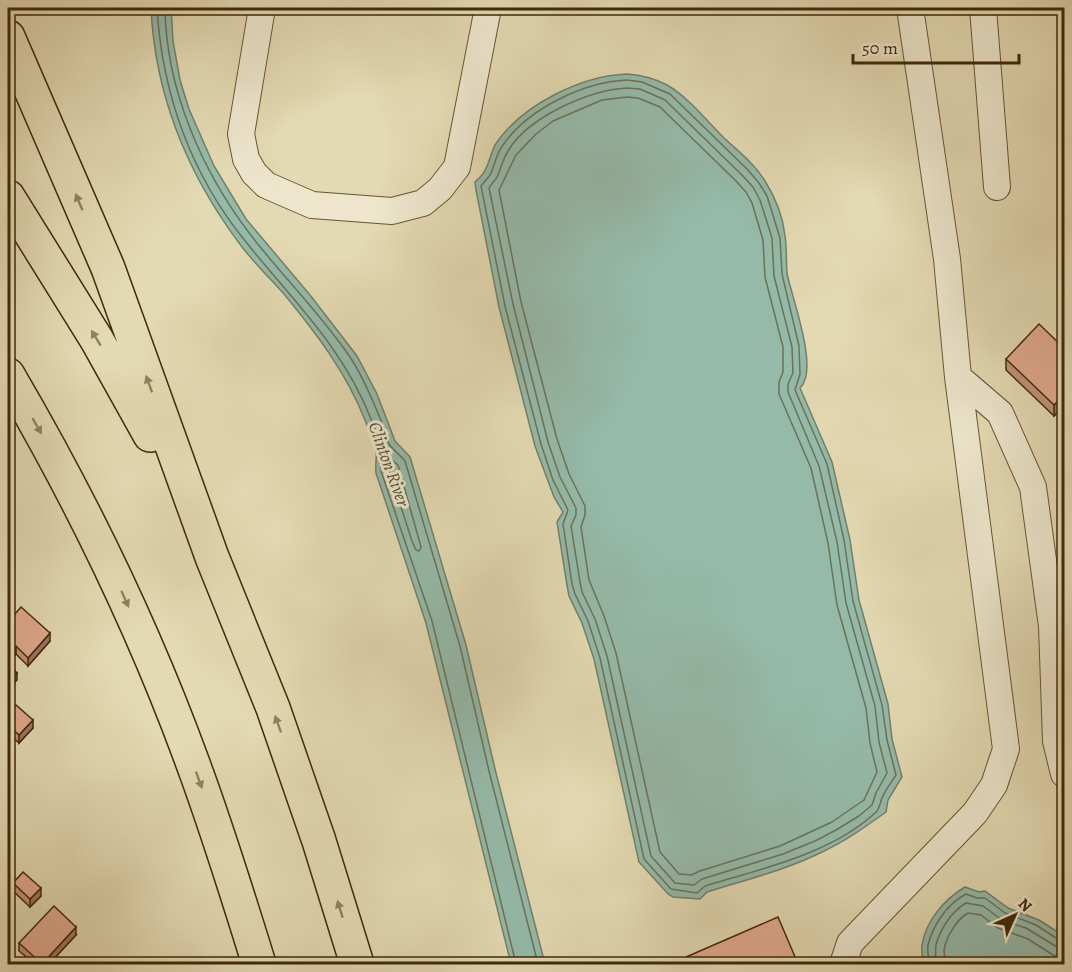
<svg xmlns="http://www.w3.org/2000/svg" width="1072" height="972" viewBox="0 0 1072 972" font-family="Alegreya,serif">
	<rect width="100%" height="100%" fill="#e3d9b2"/>
	<filter id="stains"><feTurbulence type="fractalNoise" baseFrequency=".00333" numOctaves="4"/><feColorMatrix values="0 0 0 0 .2 0 0 0 0 .09 0 0 0 0 .02 0 0 0 .5 -.17"/></filter>
	<radialGradient id="worn" r=".72"><stop offset=".6" stop-color="#630" stop-opacity="0"/><stop offset="1" stop-color="#630" stop-opacity=".3"/></radialGradient>
	<path fill="#95baaa" stroke="#738069" stroke-width="1.5" d="M151,8H171L173,41L180,80L189,109L214,166L246,219L310,295L357,356L377,394L395,441L410,457L466,645L495,769L545,964H511L426,623L376,473C375,465 377,457 376,450C375,440 368,429 365,420C346,372 316,333 284,294C269,277 252,261 239,243C187,173 155,94 151,8Z
		M627,74C641,75 654,78 667,85C688,97 706,120 724,138C738,151 755,164 765,181C775,197 783,217 785,236C787,248 786,261 787,273C791,296 820,370 800,388L832,462L850,540L859,600L888,704L892,739L902,777L888,800L886,812C865,827 846,841 822,852C786,870 745,880 707,892L700,899L673,897L668,894L639,862L594,659L582,623L569,596L567,585L557,522L563,512L554,497L535,446L499,307L476,190L475,182C478,179 482,176 484,172C490,163 491,150 497,142C524,104 581,76 627,74Z
		M965,887L979,892L985,891L1008,908L1039,920L1064,936V964H923C923,958 921,951 922,945C926,920 945,899 965,887Z"/>
	<g fill="none" stroke-linecap="round" stroke-linejoin="round">
		<path stroke="#6a7259" stroke-width="1.5" d="M157,8C162,93 191,175 246,242C293,301 343,347 371,419C374,428 381,439 382,449C383,456 381,464 381,471L432,621L516,964
			M165,8C166,88 201,170 250,234C282,276 320,313 350,357C363,376 371,397 380,418C383,427 385,436 389,444C393,450 400,455 405,461L460,646L489,771L538,964
			M627,80L642,82L670,94L748,170L759,183L767,196L780,238L782,274L799,346L800,374L795,390L827,464L844,540L853,601L882,705L887,740L896,775C891,783 885,790 882,798C880,803 880,807 877,811C834,853 761,869 705,886L697,893L671,889L644,859L600,658L588,621L575,594L572,584L563,524L568,510L553,480L541,444L505,306L481,186C484,182 487,179 490,175C495,165 496,154 503,145C528,109 583,82 627,80Z
			M627,88L640,89L665,100L742,175L753,187L760,200L772,238L774,276L792,347L793,373L788,384V392L819,466L837,542L846,603L875,706L879,742L887,773L876,793L872,805L859,816L836,830L815,841L783,854L702,879L694,885L675,883L651,856L607,656L595,619L582,592L580,582L571,526L576,515V508L560,477L548,442L513,304L489,188C491,184 495,181 497,177C501,168 503,159 508,151C528,117 589,90 627,88Z
			M627,97L638,98L660,107L736,181L746,192L752,203L763,240L765,277L783,347V372L779,382V394L811,468L828,543L837,605L866,708L870,743L877,772L864,800L832,822L780,846L700,871L691,875L679,874L660,852L616,653L604,616L589,580L581,527L585,515V506L569,474L557,439L521,302L499,190L516,155L536,134L553,121L602,100Z
			M391,459L398,465L421,547L419,551L416,550L412,541L389,470V462Z
			M929,964C929,958 927,951 928,945C933,925 947,904 966,894L977,898H985L1005,913L1036,925L1059,940L1064,941
			M936,964C936,958 935,951 936,945C940,929 952,911 966,903L983,906L1002,920L1026,928L1057,947L1064,949
			M946,964C945,960 944,954 944,950C946,937 957,919 968,913L981,915L998,928L1028,939L1053,955L1064,958"/>
		<defs>
			<path id="minor" d="M262,8L241,134L246,159L254,173L266,185L312,205L392,211L423,203L440,189L457,167L488,8
				M983,8L997,187
				M958,377L1000,413L1033,487L1052,626L1056,741L1064,774
				M843,964L850,943L975,813L994,785L1006,749L958,377L947,259L910,8"/>
			<path id="highway" d="M8,37L108,268L212,557L273,708L319,841L357,964
				M8,197L97,340L150,435
				M8,375C80,498 143,627 192,761C217,828 238,896 259,964"/>
		</defs>
		<use href="#minor" stroke="#685532" stroke-width="28"/>
		<use href="#highway" stroke="#3f2908" stroke-width="36"/>
		<use href="#minor" stroke="#ede6cd" stroke-width="26"/>
		<use href="#highway" stroke="#e3d9b2" stroke-width="33"/>
	</g>
	<path fill="#c19179" stroke="#3f2908" stroke-width="1.5" d="M1065,349V405L1054,416L1006,370V359Z
		M8,622L50,641L28,666L16,654L8,663Z
		M8,714L33,728L19,743L8,733Z
		M13,883L41,896L30,907L13,891Z
		M76,935L49,964H35L19,951V943Z"/>
	<path fill="#9d7663" stroke="#3f2908" stroke-width="1.5" d="M1065,394V405L1054,416V405Z
		M50,633V641L28,666V658Z
		M16,646V654L8,663V655Z
		M17,673V680L8,690V682Z
		M33,720V728L19,743V735Z
		M9,759V767L8,769V761Z
		M41,888V896L30,907V899Z
		M76,927V935L49,964H42Z
		M796,959V964H783Z"/>
	<path fill="#e0a98d" stroke="#3f2908" stroke-width="1.5" d="M1039,324L1065,349V394L1054,405L1006,359Z
		M21,607L50,633L28,658L16,646L8,655V622Z
		M8,664L17,673L8,682Z
		M16,705L33,720L19,735L8,725V714Z
		M23,872L41,888L30,899L13,883Z
		M54,906L76,927L42,964L19,943Z
		M778,917L796,959L783,964H670Z
		M8,955L18,964H8Z"/>
	<defs><path id="oneway-solid" d="M-6-.8H1V-3.2L6.5 0L1 3.2V.8H-6Z" transform="scale(1.5)"/></defs>
	<g fill="#91815d">
		<use href="#oneway-solid" transform="translate(79 202) rotate(-113)"/>
		<use href="#oneway-solid" transform="translate(96 338) rotate(-121)"/>
		<use href="#oneway-solid" transform="translate(149 384) rotate(-110)"/>
		<use href="#oneway-solid" transform="translate(37 426) rotate(60)"/>
		<use href="#oneway-solid" transform="translate(125 599) rotate(66)"/>
		<use href="#oneway-solid" transform="translate(278 724) rotate(-110)"/>
		<use href="#oneway-solid" transform="translate(199 780) rotate(70)"/>
		<use href="#oneway-solid" transform="translate(340 909) rotate(-107)"/>
	</g>
	<g text-anchor="middle" dominant-baseline="central" stroke-width="6" stroke-linejoin="round" paint-order="stroke">
		<g font-size="18" font-style="italic" fill="#544d30" stroke="#ede6cd">
			<text transform="translate(389 464) rotate(70)">Clinton River</text>
		</g>
	</g>
	<rect width="1072" height="972" fill="none" stroke="#e3d9b2" stroke-width="30"/>
	<rect x="9" y="9" width="1054" height="954" fill="none" stroke="#3f2908" stroke-width="3"/>
	<rect x="15" y="15" width="1042" height="942" fill="none" stroke="#3f2908" stroke-width="1.5"/>
	<g transform="translate(1015 915) rotate(45)" stroke="#ede6cd" stroke-width="4.5" paint-order="stroke">
	<path d="M0-4.5L10 22L0 15L-10 22Z" fill="#3f2908"/>
	<text y="-9" font-size="16" font-weight="bold" text-anchor="middle" fill="#3f2908">N</text>
	</g>
	<path d="M853 54v9h166v-9" fill="none" stroke="#3f2908" stroke-width="3"/>
	<text x="862" y="54" font-size="18" fill="#3f2908" stroke="#ede6cd" stroke-width="4.5" paint-order="stroke">50 m</text>
	<rect width="100%" height="100%" filter="url(#stains)"/>
	<rect width="100%" height="100%" fill="url(#worn)"/>
</svg>
